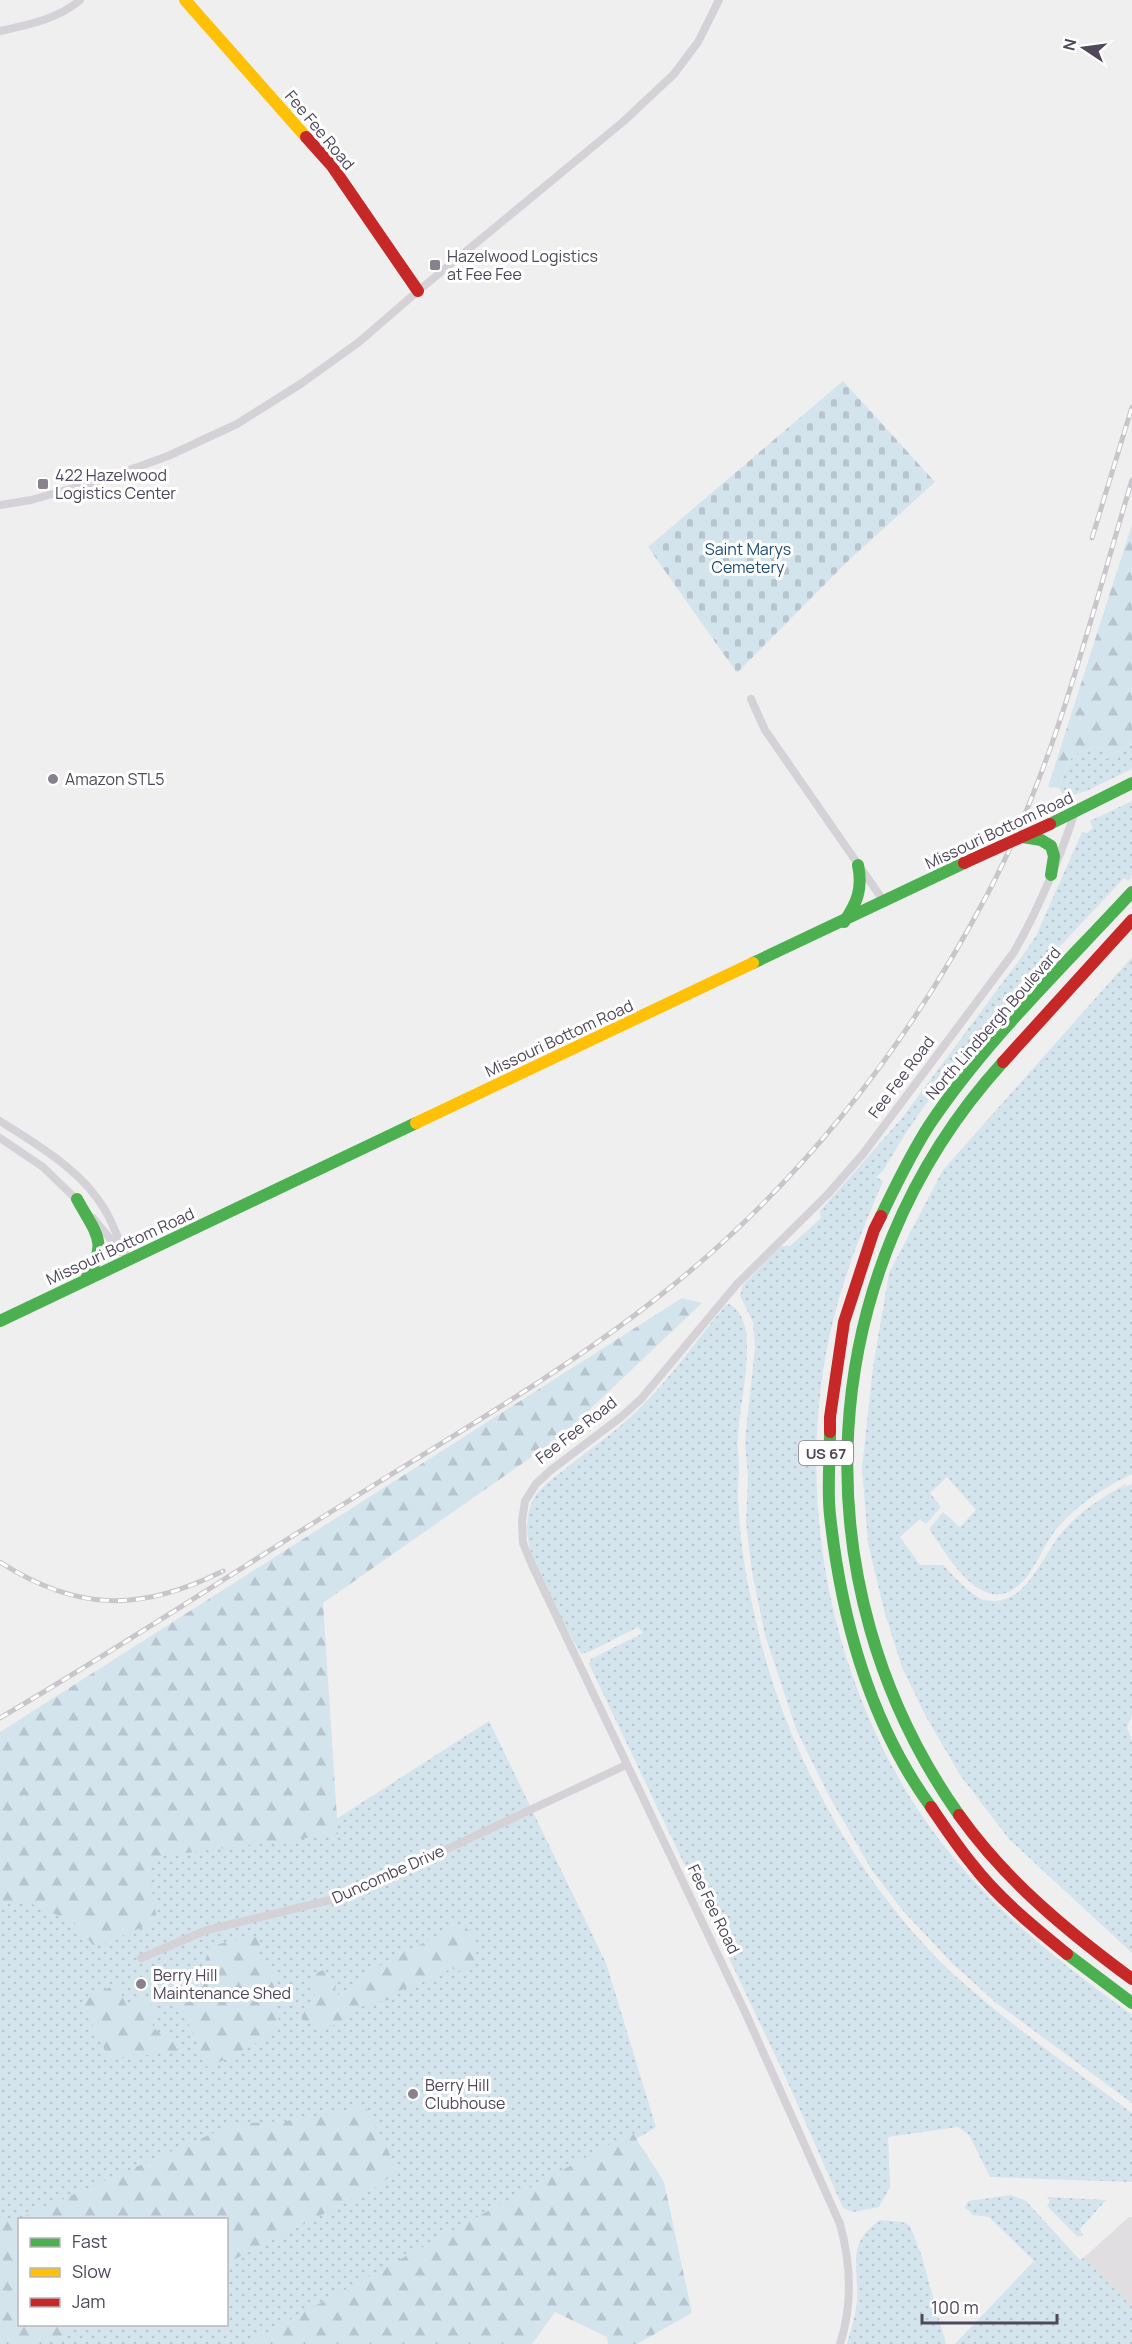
<svg xmlns="http://www.w3.org/2000/svg" width="1132" height="2344" viewBox="0 0 1132 2344" font-family="Manrope,sans-serif">
	<defs>
		<pattern id="grass-dots" width="8" height="8" patternUnits="userSpaceOnUse" patternTransform="scale(1.5)"><rect width="8" height="8" fill="#d4e4ed"/><path d="M2 2h.1M6 6h.1" fill="none" stroke="#b8c5ce" stroke-width="1.8" stroke-linecap="round"/></pattern>
		<pattern id="forest-firs" width="22" height="20" patternUnits="userSpaceOnUse" patternTransform="scale(1.5)"><rect width="22" height="20" fill="#d4e4ed"/><path d="M5 1l3.5 6h-7zM16 11l3.5 6h-7z" fill="#b8c5ce"/></pattern>
		<pattern id="cemetery-stones" width="16" height="16" patternUnits="userSpaceOnUse" patternTransform="scale(1.5)"><rect width="16" height="16" fill="#d4e4ed"/><path d="M2 7V4a2 2 0 0 1 4 0v3zM10 15v-3a2 2 0 0 1 4 0v3z" fill="#b8c5ce"/></pattern>
	</defs>
	<rect width="100%" height="100%" fill="#efefef"/>
	<path fill="#e1dee2" d="M1129,2217H1132V2344H955L1056,2239L1080,2261Z"/>
	<path fill="url(#grass-dots)" fill-rule="evenodd" d="M1132,743V769L1086,791L1065,798L1059,788C1069,760 1068,751 1101,747L1106,759Z
		M1132,801V876L1128,881L1124,878C1039,970 945,1061 883,1171L876,1177L883,1181C864,1226 846,1269 834,1317C788,1498 833,1712 953,1857C1004,1919 1067,1968 1132,2015V2103L995,2002L952,1963L904,1912L871,1869L828,1794L796,1729L765,1635L752,1572L746,1522L748,1478L745,1441L755,1347L753,1322L740,1296L743,1285L781,1246H790L821,1218L820,1211L902,1118L1023,955L1036,936L1082,832L1087,833L1093,828L1090,821Z
		M1132,957V1474C1105,1487 1078,1504 1058,1527C1045,1542 1038,1563 1026,1578C986,1625 950,1559 929,1529L943,1512L960,1527L976,1510L947,1477L930,1493L941,1507L926,1524L920,1519L900,1537L920,1565H943C952,1574 973,1598 985,1600C1026,1609 1041,1556 1063,1531C1080,1511 1103,1497 1126,1484L1123,1488L1132,1484V1715L1127,1727L1132,1740V1953L1009,1839L960,1775L924,1713L902,1667L885,1614L868,1543L862,1468L873,1367L889,1273L943,1170Z
		M729,1304C739,1308 744,1321 746,1332C750,1367 740,1402 738,1437C737,1447 739,1457 739,1466C739,1476 738,1486 738,1495C739,1542 748,1589 759,1634C788,1757 865,1895 960,1980C1014,2028 1074,2069 1132,2113V2182L990,2177L969,2135L958,2127L888,2137L890,2187L879,2207L853,2212L843,2208L786,2078L589,1664L591,1659L643,1633L638,1627L591,1651L581,1654C563,1620 528,1566 527,1529C527,1519 529,1507 534,1498C541,1487 553,1478 564,1470C588,1450 616,1432 638,1410C671,1378 696,1340 726,1305Z
		M489,1721L606,1963L656,2127L394,2286L287,2344H0V1865L170,1837L330,1823ZM20,2220H226V2324H20Z
		M1011,2195L1026,2201L1080,2260L1084,2258L1132,2307V2344H955L1034,2261L989,2217L973,2215L965,2207L968,2201Z
		M1047,2197L1106,2200L1080,2229L1083,2235L1078,2237L1047,2206L1050,2201Z
		M880,2220L902,2222L910,2226L921,2254L946,2344H847C851,2329 857,2313 857,2297C858,2263 847,2243 880,2220Z"/>
	<path fill="url(#forest-firs)" d="M1132,524V743L1106,759L1100,747C1068,751 1069,760 1059,788L1048,787Z
		M682,1298L702,1303L563,1435L323,1603L338,1834L161,1856L148,1866L157,1921L112,1940L93,1945L72,1920L46,1911L26,1901H7L0,1905V1732Z
		M458,1925C481,1931 479,1952 471,1970L457,1971L450,1967C438,1986 407,1978 394,1998C383,2002 367,2003 357,2009C333,2026 332,2034 302,2019L301,2010L316,2001C313,1989 307,1974 324,1970L336,1981L335,1993L338,1995L349,1990L360,1976Z
		M257,1936L262,1945L258,1960L272,1971L276,1979L274,1994L275,2011L279,2020L275,2033L208,2068L178,2000L186,1994L200,1976L208,1952L219,1944Z
		M116,1984L127,2006L147,1996L156,2014C143,2029 167,2036 178,2043L179,2047L176,2051L110,2060L81,2002Z
		M364,2104L398,2170L378,2186L227,2263L226,2220H20V2324L85,2325L46,2344H0V2214L11,2219L20,2218L234,2124L286,2121L352,2110Z
		M632,2132L664,2182L692,2313L637,2344H608L607,2337L555,2312L532,2344H246Z"/>
	<path fill="url(#cemetery-stones)" d="M843,381L935,482L848,561L737,673L648,547Z"/>
	<g fill="none" stroke-linecap="round" stroke-linejoin="round">
		<path stroke="#d4d2d6" stroke-width="8" d="M0,31C28,25 58,19 80,0
			M0,505L31,500L102,480L168,456L237,424L302,383L359,342L418,291L624,121L674,74L698,42L719,0
			M751,699L765,730L885,903
			M0,1121C37,1145 82,1170 105,1210C114,1225 120,1244 128,1260
			M0,1138L43,1167L79,1202
			M93,1218L121,1252
			M141,1958L207,1930L347,1896L626,1765
			M840,2344C853,2304 851,2264 840,2224L746,2014L532,1565L523,1543L522,1521L525,1501L536,1484L551,1470L621,1417L641,1399L737,1284L828,1194L863,1154L1014,952C1039,908 1059,860 1075,812"/>
		<path stroke="#4caf50" stroke-width="12" d="M1050,824L1132,783
			M1023,837L1041,840L1051,846L1054,856L1051,875
			M844,922C857,903 863,889 858,865
			M753,963L964,863
			M77,1199C96,1234 110,1243 85,1280
			M881,1216C896,1185 911,1153 930,1124C987,1039 1063,967 1132,892
			M0,1321L416,1123
			M830,1432C830,1459 827,1488 830,1515C841,1617 870,1723 931,1807
			M959,1815C796,1584 812,1272 1003,1062
			M1067,1954L1132,2003"/>
		<path stroke="#ffc107" stroke-width="12" d="M185,0L306,137
			M416,1123L753,963"/>
		<path stroke="#c62828" stroke-width="12" d="M306,137L332,166L418,291
			M1003,1062L1132,920
			M830,1432V1417L844,1322L874,1230L881,1216
			M931,1807C944,1826 957,1846 972,1864C998,1898 1034,1927 1067,1954
			M959,1815C1006,1881 1067,1931 1132,1979"/>
		<defs>
			<path id="rail" d="M1092,538L1132,407
				M0,1562C78,1612 141,1612 223,1571
				M0,1718C116,1650 228,1576 342,1505C448,1438 559,1375 657,1298C796,1189 906,1049 988,893C1056,764 1090,619 1132,480"/>
		</defs>
		<use href="#rail" stroke="#c8c6ca" stroke-width="5"/>
		<use href="#rail" stroke="#fff" stroke-width="3" stroke-dasharray="9" stroke-linecap="butt"/>
		<path stroke="#c62828" stroke-width="12" d="M964,863L1050,824"/>
	</g>
	<g fill="#87828e" stroke="#fff" stroke-width="2">
		<rect x="429" y="259" width="12" height="12" rx="3"/>
		<rect x="37" y="478" width="12" height="12" rx="3"/>
		<circle cx="53" cy="779" r="6"/>
		<circle cx="141" cy="1984" r="6"/>
		<circle cx="413" cy="2094" r="6"/>
	</g>
	<g text-anchor="middle" dominant-baseline="central" stroke-width="6" stroke-linejoin="round" paint-order="stroke">
		<rect fill="#fff" stroke="#847e8c" stroke-width="1.5" x="799" y="1441" width="54" height="24" rx="4.5"/>
		<g font-size="15" font-weight="bold" fill="#4f475a">
			<text x="826" y="1453">US 67</text>
		</g>
		<g font-size="16" fill="#4f475a" stroke="#fff">
			<text transform="translate(320 130) rotate(50)">Fee Fee Road</text>
			<text transform="translate(999 830) rotate(-25)">Missouri Bottom Road</text>
			<text transform="translate(993 1023) rotate(-49)">North Lindbergh Boulevard</text>
			<text transform="translate(559 1038) rotate(-25)">Missouri Bottom Road</text>
			<text transform="translate(901 1077) rotate(-53)">Fee Fee Road</text>
			<text transform="translate(120 1246) rotate(-25)">Missouri Bottom Road</text>
			<text transform="translate(576 1430) rotate(-38)">Fee Fee Road</text>
			<text transform="translate(388 1874) rotate(-24)">Duncombe Drive</text>
			<text transform="translate(714 1909) rotate(64)">Fee Fee Road</text>
		</g>
		<g font-size="16" fill="#4f475a" stroke="#fff" text-anchor="start">
			<text x="447" y="256">Hazelwood Logistics<tspan x="447" dy="18">at Fee Fee</tspan></text>
			<text x="55" y="475">422 Hazelwood<tspan x="55" dy="18">Logistics Center</tspan></text>
			<text x="65" y="779">Amazon STL5</text>
			<text x="153" y="1975">Berry Hill<tspan x="153" dy="18">Maintenance Shed</tspan></text>
			<text x="425" y="2085">Berry Hill<tspan x="425" dy="18">Clubhouse</tspan></text>
		</g>
		<g font-size="16" fill="#1d4c76" stroke="#fff">
			<text x="748" y="549">Saint Marys<tspan x="748" dy="18">Cemetery</tspan></text>
		</g>
	</g>
	<rect x="18" y="2218" width="210" height="108" fill="#ffffff" stroke="#b9b5bd" stroke-width="1.5"/>
	<rect x="30" y="2238" width="30" height="9" fill="#4caf50" stroke="#b9b5bd" stroke-width="1.5"/>
	<text x="72" y="2248" font-size="18" fill="#4f475a">Fast</text>
	<rect x="30" y="2268" width="30" height="9" fill="#ffc107" stroke="#b9b5bd" stroke-width="1.5"/>
	<text x="72" y="2278" font-size="18" fill="#4f475a">Slow</text>
	<rect x="30" y="2298" width="30" height="9" fill="#c62828" stroke="#b9b5bd" stroke-width="1.5"/>
	<text x="72" y="2308" font-size="18" fill="#4f475a">Jam</text>
	<g transform="translate(1084 48) rotate(283)" stroke="#ffffff" stroke-width="4.5" paint-order="stroke">
	<path d="M0-4.5L10 22L0 15L-10 22Z" fill="#4f475a"/>
	<text y="-9" font-size="16" font-weight="bold" text-anchor="middle" fill="#4f475a">N</text>
	</g>
	<path d="M922 2314v9h135v-9" fill="none" stroke="#4f475a" stroke-width="3"/>
	<text x="931" y="2314" font-size="18" fill="#4f475a" stroke="#ffffff" stroke-width="4.5" paint-order="stroke">100 m</text>
</svg>
